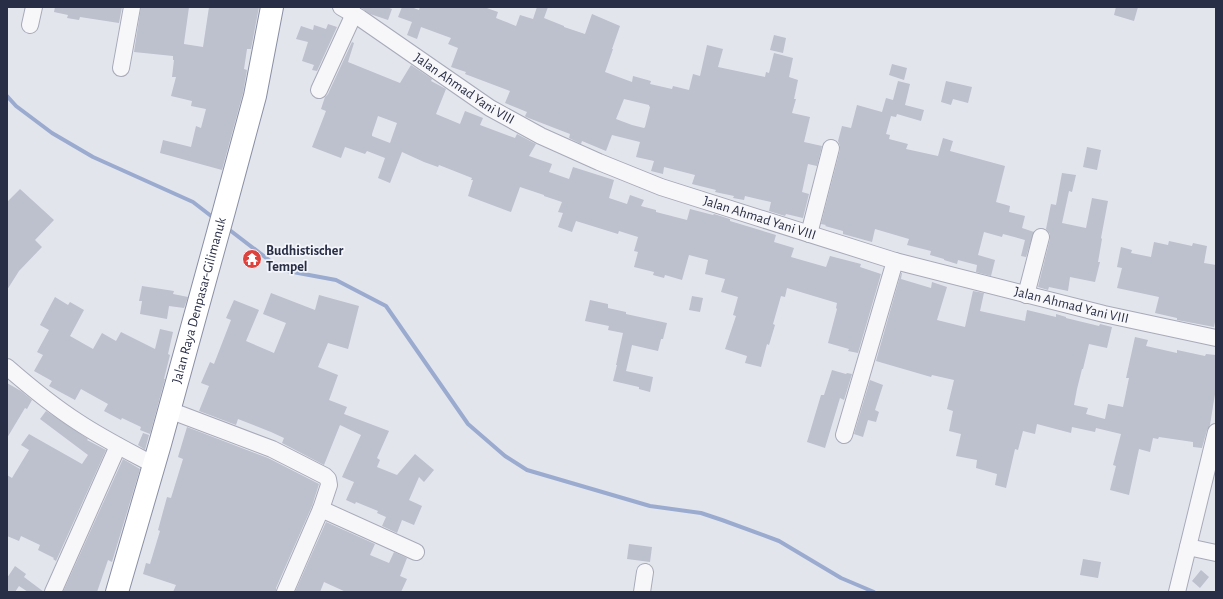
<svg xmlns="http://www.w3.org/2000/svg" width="1223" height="599" viewBox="0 0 1223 599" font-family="'Alegreya Sans',sans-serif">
	<rect width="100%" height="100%" fill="#e3e5ed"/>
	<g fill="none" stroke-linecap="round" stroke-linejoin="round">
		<path stroke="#9babd0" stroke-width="4" d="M7,96L16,106L52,133L93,157L193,202L215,219
			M227,228L282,270L336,280L386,306L468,424L505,456L527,470L650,506L701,513L722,520L779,541L841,578L874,592"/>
	</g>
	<path fill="#bdc0cd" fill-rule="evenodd" d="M55,7H122L119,23L80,17L79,20L67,18L68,15L54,12Z
		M141,7H189L184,43V44L203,47L209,7H259L251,49H247L244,69L247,70L243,93L222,170L160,153L163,140L191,147L196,126L201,128L206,109L191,106L192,101L171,96L176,77H172L174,60H173V56L134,52Z
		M360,7H387L392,9L388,20L370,14Z
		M402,7H411L419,10L420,7H484L498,12L496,18L516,26L520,15L533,19L537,7H548L544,18L564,26V27L585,34L592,14L620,26L612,49H613L605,72L632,82L633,76L651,81L650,84L672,89L673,86L689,90L693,74L700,76L707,45L723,49L718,67L765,77L766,72L769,73L774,53L793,58L789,77L798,80L794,99H796L792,113L810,117L804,142L822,146L817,166L808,164L802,192L809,194L803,218L786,214L785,216L769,211L771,202L745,196L744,200L733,198L734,196L715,192L716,190L692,184L695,175L664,167L663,174L651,171L654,161L636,157L640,142L612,135L606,151L582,141L581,144L569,138L570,134L526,117L525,116L527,112L505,103L510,91L465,74L466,72L451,67L458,48L448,44L451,38L421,27L417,39L407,35L412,22L398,17ZM624,99L649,105V106L650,107L645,127L644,128L632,125L616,119Z
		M1116,7H1138L1134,21L1114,15Z
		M328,24L337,27L317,71L312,70L314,65L302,61L308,42L296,39L301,26L313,30L314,25L326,29Z
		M774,35L786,38L783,53L770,50Z
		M352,42L354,43L348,62L400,83L411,65L432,79L431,81L446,89L436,114L460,124L465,111L483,118L480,125L515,138L517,134L536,144L529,156L552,164L549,172L569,179L573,167L614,180L609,198L627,204L630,195L644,200L641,206L656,210V212L687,220L690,209L713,215L714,214L730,219V221L776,235L774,242L794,248L791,257L826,267L830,256L861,264L860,267L881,274L858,353L848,351L849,349L828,343L837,309L836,308L837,303L787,288L785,297L781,296L773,324L775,325L769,345L767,344L761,367L745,363L747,356L725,349L736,316L733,315L738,297L721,292L725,279L705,274L708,260L689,255L682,280L665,275L664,278L653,275L654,272L634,267L638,252L634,251L638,237L619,231L618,234L576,221L572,232L558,227L563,213L558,212L562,202L544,196V195L520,187L511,212L468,196L473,180H471L472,178L439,165L438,167L424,162L402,152L390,183L378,178L385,158L367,151L365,154L345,147L341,158L312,147L326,111L321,109L325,97L328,94ZM378,116L397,123L390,143L372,136V134Z
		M892,64L907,68L904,80L889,75Z
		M898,81L910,84L905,105L924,110L921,121L897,114L896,117L891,116L886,134L890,135L889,139L908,144L906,149L938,156L943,138L953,141L950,151L1005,166L996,202L1010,206L1009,212L1025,216L1022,228L1034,232L1026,257L1021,256L1025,240L1003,234L1002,237L984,232L978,255L995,260L991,276L976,272L977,265L958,260L957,264L944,260V259L930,255L931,251L907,245L909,239L875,229L872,242L843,234V231L825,226L826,225L821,224L840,150V146L838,141L842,126L851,128L857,105L882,112L886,98L893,100Z
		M946,81L972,87L968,103L953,99L951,105L941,102Z
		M1087,147L1101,150L1097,170L1083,167Z
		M1062,173L1076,175L1072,192L1069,191L1062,223L1086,228L1092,198L1108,201L1101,238L1102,239L1098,262H1100L1095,282L1070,277L1068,291L1049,287L1048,290L1038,287L1050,239V234L1046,229L1051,204L1056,205Z
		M20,189L54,220L35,240L42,247L19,271L7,290V202Z
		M1169,241L1192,246L1193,243L1207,246L1204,263L1216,265V317L1214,327L1177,320V318L1155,313L1159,297L1117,288L1122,268L1117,267L1121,247L1132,250L1131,253L1151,257L1154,242L1168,245Z
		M901,273H902L901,279L931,288L932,282L947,287L937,320L965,327L973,291L984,293L980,311L1025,321L1027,310L1056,317V314L1066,317V318L1099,326L1100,324L1112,327L1107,348L1089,344L1083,369H1082L1077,389L1074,405L1088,408L1086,414L1105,419L1108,404L1123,407L1129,378H1126L1135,337L1148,340L1146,346L1177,353V350L1205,356L1206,354L1216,355V394H1215L1210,425L1207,430L1202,448L1193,447V442L1159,437L1158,439L1153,438L1150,452L1139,449L1129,495L1110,490L1116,466L1113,465L1121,434L1096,428L1095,432L1072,427L1071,433L1037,424L1035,434L1023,431L1018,450L1015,449L1006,488L995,485L997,474L976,468L977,460L956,456L961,434L949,431L953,411L947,409L954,380L932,375L931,377L876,361Z
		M142,286L174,291L173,294L188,297L184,308L169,306L167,319L140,314L142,301H139Z
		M271,293L315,310L319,295L359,306L348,349L328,343L318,367L338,375L329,400L347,407L344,414L389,431L377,458L380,460L377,467L397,475L415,454L434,470L424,482L419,477L409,500L422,506L414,525L402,520L397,533L382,526L386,517L377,513L378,511L356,502L355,504L346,500L354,482L342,477L361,435L340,425L324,465L282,443L284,438L271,432L238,419L236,425L199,411L209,386L201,383L210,362L214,364L231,320L226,318L234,300L259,310L246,341L274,353L286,323L263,314Z
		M692,296L703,298L700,312L689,310Z
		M55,297L68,305L70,302L84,310L70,336L93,349L102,333L116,341L121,332L155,349L160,329L173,332L168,354L170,355L164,379H165L150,434L140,430L141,427L122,418L121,420L104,411L108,404L81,389L75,400L49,386L52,381L34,371L43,355L37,352L49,330L40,325Z
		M590,300L608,304V308L626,312V314L667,323L663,339H661L658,351L632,345L626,371L653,377L650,392L639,389V387L613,381L617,365H616L623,333L608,330L609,326L585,321Z
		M832,370L846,374L847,373L852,374L844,400L840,398L825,448L807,442L821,395H824Z
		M870,380L883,385L875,410L879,412L876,422L868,420L863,437L854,434Z
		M7,383L21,391L32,400L27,409L25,408L7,438Z
		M46,411L88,439L87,440L106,450L56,561L53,559L54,558L38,550L40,545L21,536L19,541L7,536V475L12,478L29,450L21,445L29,434L82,464L88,455L40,419Z
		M187,427L268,458L319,484L312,506L276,588V592H173L176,585L143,574L146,563L150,564L160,531L158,530L167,497L171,498L183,459L178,457Z
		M143,433L149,435L145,450L138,445Z
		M123,459L140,469L112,562L108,560L97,592H63Z
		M326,522L375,544L370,555L389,563L394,552L407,558L400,576L407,579L401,592H346L324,582L320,592H295Z
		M629,544L652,547L650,562L627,559Z
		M1083,559L1101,562L1098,578L1080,575Z
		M15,566L26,574L24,577L44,592H28L19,586L15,592H7V578Z
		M1201,570L1209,577L1200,588L1192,581Z"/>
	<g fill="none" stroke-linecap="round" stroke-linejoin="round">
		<defs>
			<g id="minor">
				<path id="s1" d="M341,7L360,18L490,108L541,136L599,162L661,187L895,261L1104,314L1216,338"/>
				<path d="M30,25L34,7"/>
				<path d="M121,68L132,7"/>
				<path d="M319,90L354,14"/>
				<path d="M809,234L831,148"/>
				<path d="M1026,295L1041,237"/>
				<path d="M7,367C30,387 53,406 78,422C102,438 128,451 154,465"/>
				<path d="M169,410L272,449L325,476L328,479L329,485L321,509L285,592"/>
				<path d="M844,435L895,261"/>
				<path d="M321,509L416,552"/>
				<path d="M1188,547L1216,553"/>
				<path d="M53,592L118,446"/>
				<path d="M642,592L645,572"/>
				<path d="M1177,592L1216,432"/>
			</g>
			<g id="highway">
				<path id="s2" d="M117,592L160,444L224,211L255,96L272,7"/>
			</g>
		</defs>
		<use href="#minor" stroke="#a7aab8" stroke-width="18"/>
		<use href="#highway" stroke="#898fa5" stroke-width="24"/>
		<use href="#minor" stroke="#f7f7fa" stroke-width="16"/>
		<use href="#highway" stroke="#fff" stroke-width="22"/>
	</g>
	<defs>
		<symbol id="temple-disc" viewBox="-11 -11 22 22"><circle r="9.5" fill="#dd423d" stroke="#f3f5f9"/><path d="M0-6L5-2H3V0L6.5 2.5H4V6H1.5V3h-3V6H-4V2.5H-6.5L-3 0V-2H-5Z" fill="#fff"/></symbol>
	</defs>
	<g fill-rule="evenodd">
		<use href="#temple-disc" x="241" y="248" width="22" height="22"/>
	</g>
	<g text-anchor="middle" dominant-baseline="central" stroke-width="3.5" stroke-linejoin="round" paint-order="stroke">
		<g font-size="14" fill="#292e47" stroke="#f3f5f9">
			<text stroke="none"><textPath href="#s1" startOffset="148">Jalan Ahmad Yani VIII</textPath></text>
			<text stroke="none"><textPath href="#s1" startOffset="472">Jalan Ahmad Yani VIII</textPath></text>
			<text stroke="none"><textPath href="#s2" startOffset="303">Jalan Raya Denpasar-Gilimanuk</textPath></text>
			<text stroke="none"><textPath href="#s1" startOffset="796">Jalan Ahmad Yani VIII</textPath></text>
		</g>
		<g font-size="14" font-weight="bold" fill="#292e47" stroke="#f3f5f9" text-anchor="start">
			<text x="266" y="251">Budhistischer<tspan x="266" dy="16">Tempel</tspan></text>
		</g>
	</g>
	<rect width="1223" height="599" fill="none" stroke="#292e47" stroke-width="16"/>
</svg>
